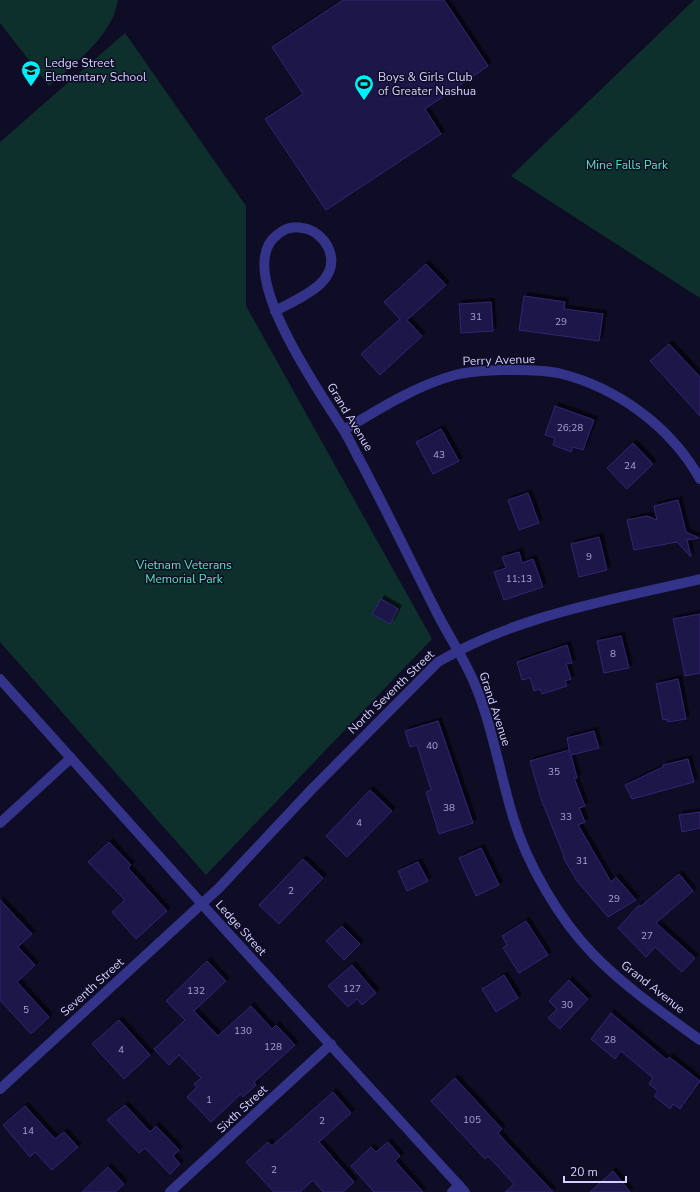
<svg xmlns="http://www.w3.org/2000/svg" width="700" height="1192" viewBox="0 0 700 1192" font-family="'Nunito Sans',sans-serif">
	<defs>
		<filter id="shadow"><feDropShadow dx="3.5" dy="-3.5" stdDeviation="0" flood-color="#0009"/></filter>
	</defs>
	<rect width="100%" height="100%" fill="#0f0c25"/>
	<path fill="#0e302d" d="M0,0H118C116,7 115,15 111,21C97,47 71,67 49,86L0,23Z
		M694,0H700V298L511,176Z
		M125,33L246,206V306L432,639L206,875L0,642V142Z"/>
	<path fill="#1e1648" stroke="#322576" filter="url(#shadow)" d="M343,0H444L488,66L425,109L441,134L326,210L265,119L303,94L272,47Z
		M426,264L446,285L407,320L422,336L380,375L361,354L400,319L384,302Z
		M524,296L565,302L564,309L603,314L599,341L519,330Z
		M491,302L493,331L461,333L459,304Z
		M669,344L700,377V416L650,361Z
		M555,406L594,420L583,450L573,447L571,452L553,445L555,438L545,435Z
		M441,429L459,461L433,474L416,442Z
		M633,443L653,464L627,489L607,468Z
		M528,493L539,523L519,530L508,500Z
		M678,500L686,532L699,538L687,540L691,557L677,542L634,550L627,520L647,516L657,520L654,506Z
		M599,537L607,570L579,577L571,544Z
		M519,552L522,563L533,559L543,587L504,600L494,572L506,568L502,557Z
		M381,599L398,609L390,624L372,614Z
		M700,614V673L685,676L673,619Z
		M621,636L629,668L604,673L597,641Z
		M567,645L572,663L566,664L571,679L565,681L567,686L542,694L540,689L534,691L530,678L522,680L517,662Z
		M678,679L686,719L667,722V719L663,720L656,684Z
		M438,721L473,823L439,834L426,792L431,790L417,745L410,747L405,731Z
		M594,731L599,748L571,755L577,778H574L585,806L579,808L585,822L578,825L611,882L616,877L636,900L608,917L577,881L563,857L564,856L541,799L530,761L569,750L570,753L567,738Z
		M688,759L694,782L632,799L625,785L663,767V765Z
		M370,790L392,811L347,857L326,836Z
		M700,812V828L682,832L679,815Z
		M109,842L131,865L128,868L167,911L136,939L112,912L125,900L88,862Z
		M481,848L499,885L476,896L459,858Z
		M303,859L323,878L279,924L259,905Z
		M418,862L428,881L407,891L398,871Z
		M679,874L693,891L656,923L695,958L682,972L655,947L646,957L618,928L639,905L641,906Z
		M0,900L32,934L18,947L35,965L17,982L49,1017L31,1034L0,1000Z
		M526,921L548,955L519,973L503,948L507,945L502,936Z
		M342,926L360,944L344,960L326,941Z
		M207,961L226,981L194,1011L218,1036L251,1006L272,1029L276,1025L295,1045L254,1082L256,1085L243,1097L241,1094L211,1122L187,1097L197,1087L194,1084L201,1078L179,1055L169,1065L154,1049L185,1020L166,1001Z
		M352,965L376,993L362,1005L357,999L348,1007L328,986Z
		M504,975L518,998L496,1012L482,989Z
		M569,980L588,999L560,1029L548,1018L557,1009L549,1001Z
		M611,1013L667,1060L669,1057L700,1081L680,1109L673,1104L670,1109L654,1096L658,1091L649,1084L653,1078L621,1051L615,1059L591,1039Z
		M119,1020L150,1055L124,1079L92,1044Z
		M455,1078L502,1129L498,1133L505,1141L553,1192H505L514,1184L488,1156L485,1159L431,1101Z
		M333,1092L351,1113L319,1142L354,1182L343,1192H323L313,1180L300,1192H274L246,1162L268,1142L272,1146Z
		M125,1105L150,1132L156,1126L179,1150L173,1156L180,1164L170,1174L145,1148L139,1153L107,1120Z
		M25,1106L55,1139L64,1132L78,1147L52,1170L35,1152L30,1157L3,1125Z
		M388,1142L400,1156L395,1161L423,1192H374L351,1166L371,1147L376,1152Z
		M108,1167L124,1184L115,1192H82Z
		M613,1171L630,1192H590Z"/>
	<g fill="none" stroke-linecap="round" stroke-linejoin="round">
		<path stroke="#323389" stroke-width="10" d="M275,311C299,298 344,282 328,247C323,237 313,229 302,228C293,226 284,229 277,235C232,269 320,392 341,426C347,435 352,445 357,455C384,505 408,556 434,607C446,632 462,655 473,680C491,720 500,774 513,817C527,864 559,919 593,954C625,987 663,1013 700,1040
			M344,430C379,409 415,386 455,375C470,371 486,371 500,370C519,370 539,369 558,373C617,387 671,427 700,479
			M0,823L71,758
			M0,1089L219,888L311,790L438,662C518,615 611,600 700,579
			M170,1192L331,1044
			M452,1192L459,1185"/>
		<path stroke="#323389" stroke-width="10" d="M0,679L219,923L465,1192"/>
	</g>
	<defs>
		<symbol id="school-pin" viewBox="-11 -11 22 30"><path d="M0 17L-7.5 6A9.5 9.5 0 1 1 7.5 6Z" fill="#00eefb" stroke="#0f0c25"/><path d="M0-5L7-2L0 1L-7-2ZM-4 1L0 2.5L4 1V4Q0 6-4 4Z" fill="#111"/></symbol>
		<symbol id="stadium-pin" viewBox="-11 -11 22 30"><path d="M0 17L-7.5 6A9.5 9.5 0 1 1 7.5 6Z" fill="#00eefb" stroke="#0f0c25"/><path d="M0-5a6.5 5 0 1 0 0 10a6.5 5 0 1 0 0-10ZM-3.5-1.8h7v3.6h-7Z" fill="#111"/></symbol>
	</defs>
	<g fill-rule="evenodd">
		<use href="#school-pin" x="20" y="59" width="22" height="30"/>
		<use href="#stadium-pin" x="353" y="73" width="22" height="30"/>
	</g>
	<g text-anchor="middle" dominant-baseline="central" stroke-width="3" stroke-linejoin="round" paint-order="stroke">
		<g font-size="10" fill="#a6a2d1">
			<text x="476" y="317">31</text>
			<text x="561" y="322">29</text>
			<text x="570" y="428">26;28</text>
			<text x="439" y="455">43</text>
			<text x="630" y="466">24</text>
			<text x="589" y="557">9</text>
			<text x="519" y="579">11;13</text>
			<text x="613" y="654">8</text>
			<text x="432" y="746">40</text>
			<text x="554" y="772">35</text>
			<text x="449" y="808">38</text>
			<text x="566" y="817">33</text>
			<text x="359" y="823">4</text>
			<text x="582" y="861">31</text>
			<text x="291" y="891">2</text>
			<text x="614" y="899">29</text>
			<text x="647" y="936">27</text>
			<text x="352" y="989">127</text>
			<text x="196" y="991">132</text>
			<text x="567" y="1005">30</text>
			<text x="26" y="1010">5</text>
			<text x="243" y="1031">130</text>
			<text x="610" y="1040">28</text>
			<text x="273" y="1047">128</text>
			<text x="121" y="1050">4</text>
			<text x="209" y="1100">1</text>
			<text x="472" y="1120">105</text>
			<text x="322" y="1121">2</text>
			<text x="28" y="1131">14</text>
			<text x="274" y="1170">2</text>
		</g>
		<g font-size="12" fill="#d3d0ff" stroke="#0f0c25" text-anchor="start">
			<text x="45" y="63">Ledge Street<tspan x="45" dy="14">Elementary School</tspan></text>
			<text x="378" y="77">Boys &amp; Girls Club<tspan x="378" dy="14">of Greater Nashua</tspan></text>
		</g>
		<g font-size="12" fill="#4fecbd" stroke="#0f0c25">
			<text x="627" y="165">Mine Falls Park</text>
			<text x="184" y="565">Vietnam Veterans<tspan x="184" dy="14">Memorial Park</tspan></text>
		</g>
		<g font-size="12" fill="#d3d0ff" stroke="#0f0c25">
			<text transform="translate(499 360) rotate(-2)">Perry Avenue</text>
			<text transform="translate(350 417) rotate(59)">Grand Avenue</text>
			<text transform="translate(391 692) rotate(-44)">North Seventh Street</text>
			<text transform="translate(495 709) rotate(72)">Grand Avenue</text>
			<text transform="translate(241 928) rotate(48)">Ledge Street</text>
			<text transform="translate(92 987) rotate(-42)">Seventh Street</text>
			<text transform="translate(653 987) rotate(38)">Grand Avenue</text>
			<text transform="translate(242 1109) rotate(-43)">Sixth Street</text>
		</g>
	</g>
	<path d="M564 1176v6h62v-6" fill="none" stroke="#d3d0ff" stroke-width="2"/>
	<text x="570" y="1176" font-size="12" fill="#d3d0ff" stroke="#0f0c25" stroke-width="3" paint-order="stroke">20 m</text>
</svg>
